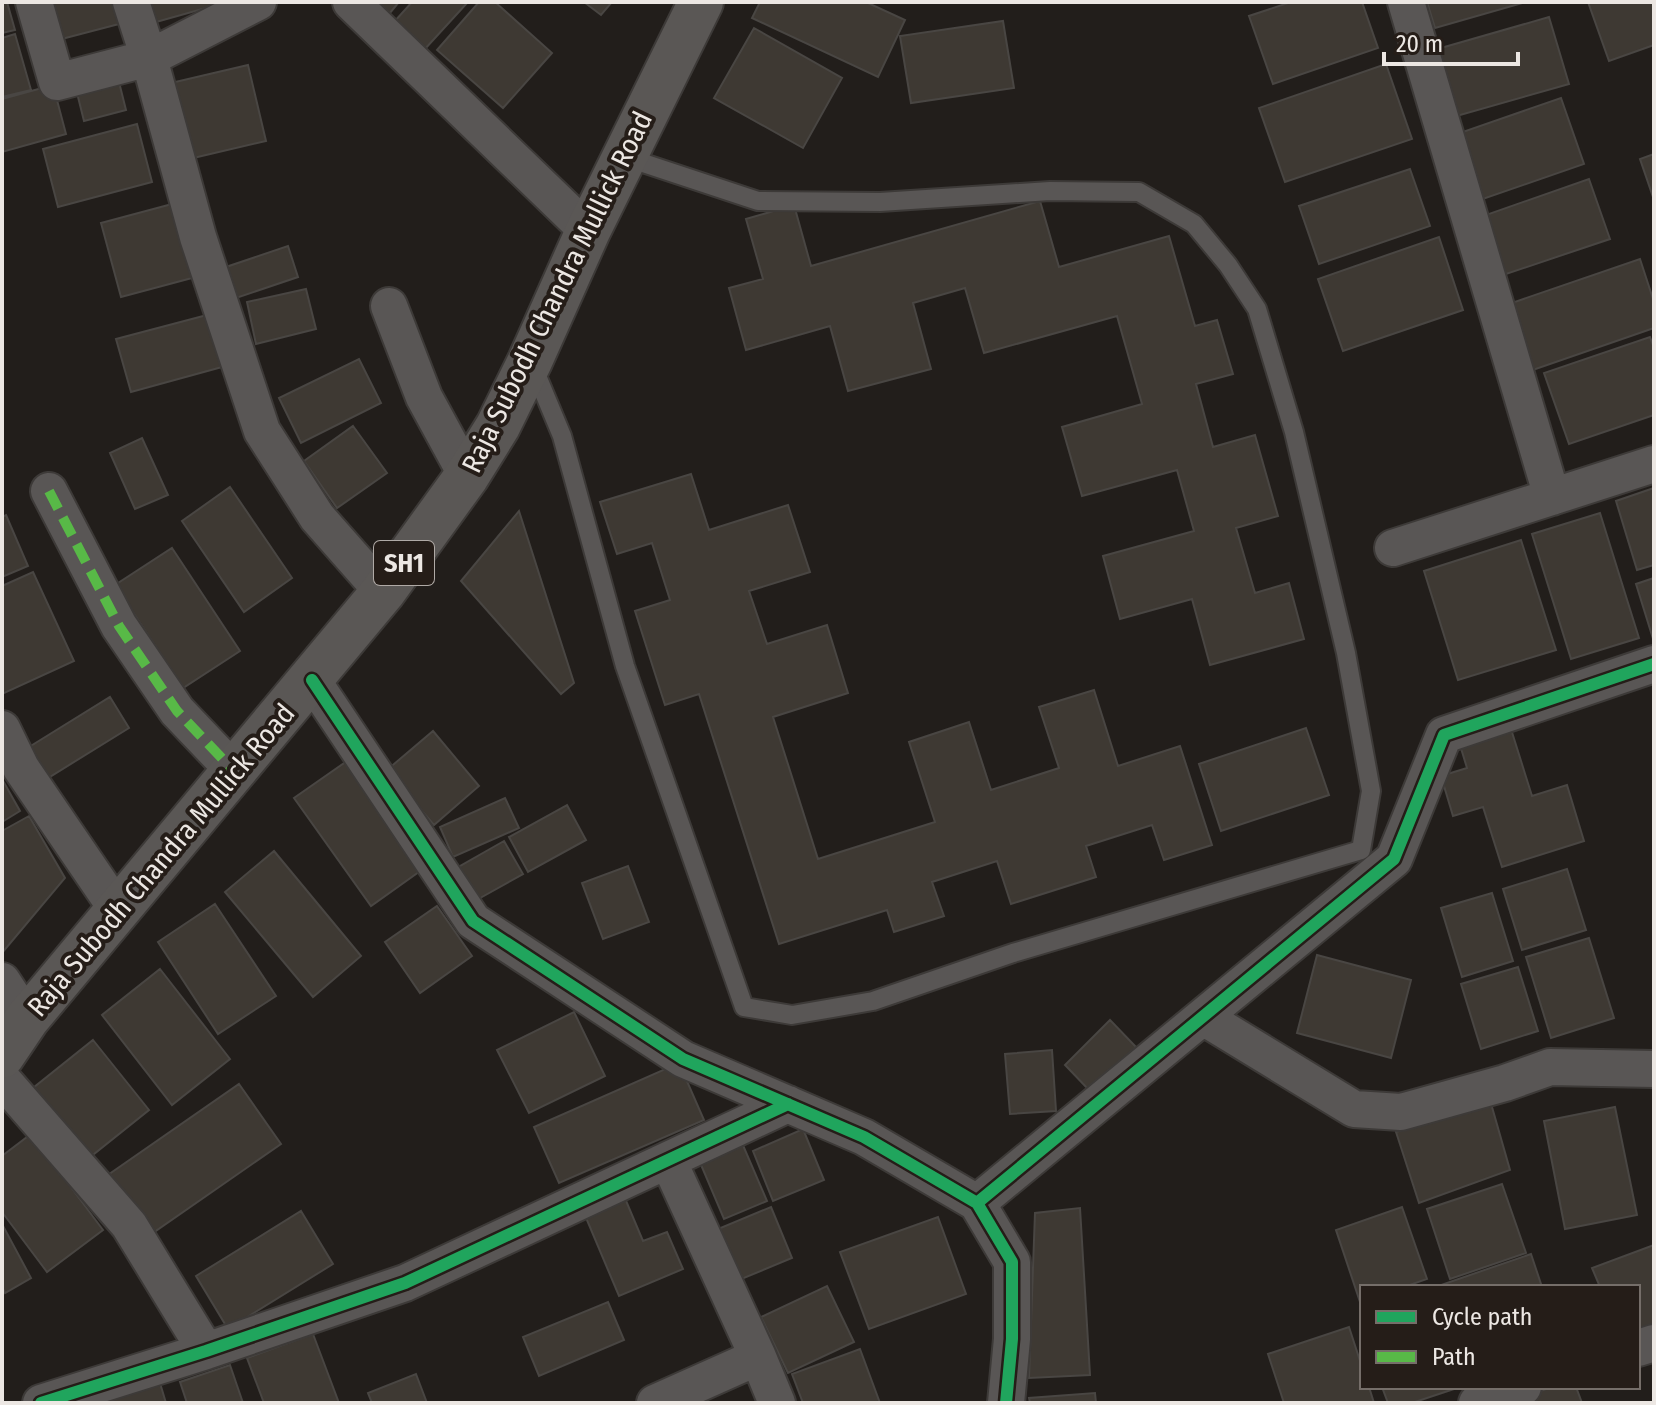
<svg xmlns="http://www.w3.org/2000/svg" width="1656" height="1405" viewBox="0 0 1656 1405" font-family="'Fira Sans Condensed',sans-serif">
	<rect width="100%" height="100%" fill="#221e1b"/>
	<path fill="#3e3933" stroke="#494643" stroke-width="2" d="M2,2H7L15,30L2,33Z
		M44,2H113L119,24L54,41Z
		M143,2H212L213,6L149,24Z
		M364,2H399L385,19Z
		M412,2H468L424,50L394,22Z
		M479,2H495L552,53L503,108L437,50Z
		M584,2H612L601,15Z
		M760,2H866L905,20L878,77L752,18Z
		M1291,2H1362L1378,48L1273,84L1249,16Z
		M1427,2H1526L1435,28Z
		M1588,2H1654V45L1609,61Z
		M1549,17L1569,84L1446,119L1427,52Z
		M1003,21L1014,88L911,103L900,36Z
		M754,28L842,78L803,148L714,98Z
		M15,34L31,90L2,97V38Z
		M1386,64L1412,139L1285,182L1259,108Z
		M248,65L266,141L189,159L171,83Z
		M117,74L126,110L84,121L75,85Z
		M53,85L66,134L2,152V99Z
		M1561,98L1584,164L1474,202L1451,136Z
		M137,124L152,182L58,207L43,149Z
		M1654,154V200L1640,159Z
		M1410,169L1430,226L1319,264L1299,206Z
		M1589,179L1610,239L1503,275L1483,216Z
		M1040,201L1059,267L1169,236L1195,326L1217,320L1233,374L1196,384L1213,447L1255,435L1278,516L1236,528L1255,593L1289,583L1304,639L1210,665L1192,599L1120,619L1103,556L1194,531L1177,470L1082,496L1062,427L1142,404L1117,316L984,353L965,288L913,303L931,369L848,391L830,326L746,350L729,288L763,279L746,219L794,205L811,266Z
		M172,204L192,278L121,297L101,223Z
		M1439,237L1463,310L1343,351L1318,279Z
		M288,246L298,277L236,298L226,267Z
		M1640,259L1654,302V328L1527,372L1503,306Z
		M306,289L316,329L256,344L247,302Z
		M207,315L222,367L131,392L116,339Z
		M1650,337L1654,348V415L1569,444L1544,373Z
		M359,359L381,403L301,443L279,398Z
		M353,426L387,473L337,508L304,461Z
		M142,438L168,495L135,509L110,453Z
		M691,474L709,530L788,505L810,572L749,591L767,644L827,625L848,693L773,717L818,859L935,822L909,742L969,722L991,790L1059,768L1039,707L1094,690L1118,766L1180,746L1212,845L1164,860L1152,825L1086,846L1096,877L1011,904L997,861L932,882L944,916L894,932L887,910L779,944L699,694L665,705L635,611L670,600L652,543L617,554L600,502Z
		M230,487L292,578L244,612L182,521Z
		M1654,488V565L1637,570L1616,501Z
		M519,511L574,683L561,694L461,581Z
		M1600,513L1639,638L1571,659L1532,534Z
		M6,515L28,566L2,577V517Z
		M1521,540L1556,650L1458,680L1424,571Z
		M172,548L240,651L183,688L115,585Z
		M33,572L74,661L2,694V586Z
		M1654,578V642L1636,584Z
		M110,697L129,728L40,783L21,752Z
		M1306,728L1329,795L1221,831L1199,764Z
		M1511,729L1532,796L1567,785L1584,841L1502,867L1483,807L1453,816L1441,776L1467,768L1460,745Z
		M433,731L479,786L434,825L387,770Z
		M347,761L423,869L371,906L294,798Z
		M2,779L20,811L2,822Z
		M505,798L519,828L453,857L440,827Z
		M567,805L586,840L528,872L509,837Z
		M29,816L65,878L2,953V831Z
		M504,841L523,874L473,902L455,869Z
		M274,851L361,956L313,997L225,892Z
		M628,866L649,922L603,939L582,883Z
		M1567,869L1586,930L1522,950L1503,889Z
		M1492,893L1513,961L1462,977L1441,908Z
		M215,904L276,996L218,1034L158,942Z
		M437,906L472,956L420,993L385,942Z
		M1589,938L1614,1018L1551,1038L1526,957Z
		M1317,955L1411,980L1391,1058L1297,1033Z
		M1518,967L1538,1031L1481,1049L1461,984Z
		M160,969L230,1059L172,1105L102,1015Z
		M574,1012L605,1076L529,1113L497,1050Z
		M1110,1020L1136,1047L1090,1091L1065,1065Z
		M93,1040L149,1110L84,1162L28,1092Z
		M1052,1050L1056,1111L1010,1114L1005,1054Z
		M679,1063L704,1120L559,1183L534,1127Z
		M239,1084L281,1144L147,1237L105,1177Z
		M1490,1100L1510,1170L1419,1203L1396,1132Z
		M1615,1107L1637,1215L1565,1229L1544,1121Z
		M803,1129L824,1180L773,1201L753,1151Z
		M31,1134L103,1230L47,1272L2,1212V1156Z
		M739,1136L767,1201L724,1219L696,1153Z
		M1502,1184L1526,1253L1450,1279L1427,1209Z
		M624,1196L643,1241L667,1232L683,1269L619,1296L584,1213Z
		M771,1207L792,1258L739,1280L718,1229Z
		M1402,1207L1427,1279L1404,1287H1362L1360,1302L1336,1230Z
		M1080,1208L1090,1375L1029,1378L1035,1213Z
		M301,1211L333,1264L228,1329L196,1276Z
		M938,1217L966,1294L869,1329L840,1252Z
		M2,1224L31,1278L5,1293L2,1287Z
		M1654,1245V1331L1638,1337V1287H1600L1592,1268Z
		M1531,1254L1542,1287H1442L1441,1285Z
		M827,1286L854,1342L788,1373L761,1317Z
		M608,1302L624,1340L539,1376L523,1337Z
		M1349,1327L1362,1367V1387H1369L1374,1403H1284L1268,1354Z
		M313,1334L339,1403H264L247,1358Z
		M860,1349L880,1403H803L792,1374Z
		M230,1365L243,1403H187L180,1382Z
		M416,1374L427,1403H372L368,1393Z
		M160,1383L166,1403H97Z
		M1382,1387H1460L1412,1403H1388Z
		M1552,1387H1576L1582,1403H1530L1528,1395Z
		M1095,1393L1096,1403H1030L1029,1398Z"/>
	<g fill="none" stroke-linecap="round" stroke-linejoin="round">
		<defs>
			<path id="service" d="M532,364L562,436L625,666L744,1007L792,1015L873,1001L1013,953L1361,850L1371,791L1346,653L1294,432L1257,309L1228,265L1194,224L1139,192L1050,191L880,202L758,201L625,157"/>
			<path id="minor" d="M34,2L57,82L149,58L131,2
				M258,2L149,58L198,237L262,431L317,517L383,592
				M351,2L588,231
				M1406,2L1552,497
				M389,306L424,397L467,476
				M49,491L119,626L177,711L235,772
				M1393,548L1654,464
				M312,680L473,921L683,1059L864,1137L977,1203L1012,1262V1339L1006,1403
				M2,729L21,768L119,912
				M2,981L27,1019
				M1203,1017L1354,1109L1401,1112L1505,1083L1550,1067L1654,1069
				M2,1079L129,1225L206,1351
				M668,1160L758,1357
				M977,1203L1394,859L1444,735L1654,664
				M1638,1348L1654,1343
				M41,1403L206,1351L405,1283L788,1104
				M655,1403L758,1357L777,1403
				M1477,1403L1523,1387"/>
			<path id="primary" d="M2,1056L27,1019L383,592L467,476L498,426L530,361L588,231L701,2"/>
		</defs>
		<use href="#service" stroke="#3d3a38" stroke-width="22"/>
		<use href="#minor" stroke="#3d3a38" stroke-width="40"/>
		<use href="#primary" stroke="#3d3a38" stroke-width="48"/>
		<use href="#service" stroke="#595655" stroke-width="18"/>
		<use href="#minor" stroke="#595655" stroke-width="36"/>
		<use href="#primary" stroke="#5a5755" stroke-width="44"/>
		<path stroke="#58b947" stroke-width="10" stroke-dasharray="20 10" stroke-linecap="butt" d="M49,491L119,626L177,711L235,772"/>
		<defs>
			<path id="cycleway" d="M312,680L473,921L683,1059L864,1137L977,1203L1012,1262V1339L1006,1403
				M977,1203L1394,859L1444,735L1654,664
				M41,1403L206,1351L405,1283L788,1104"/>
		</defs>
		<use href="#cycleway" stroke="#251d18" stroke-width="17"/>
		<use href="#cycleway" stroke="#20a55d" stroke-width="12"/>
	</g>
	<g text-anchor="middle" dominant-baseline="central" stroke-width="8" stroke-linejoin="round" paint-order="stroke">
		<rect fill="#251d18" stroke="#b0aaa6" stroke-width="2" x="374" y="541" width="60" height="44" rx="6"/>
		<g font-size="26" font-weight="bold" fill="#ece7e3">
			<text x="404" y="563">SH1</text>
		</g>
		<g font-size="28" fill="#ece7e3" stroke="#251d18">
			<text transform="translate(557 292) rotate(-64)">Raja Subodh Chandra Mullick Road</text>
			<text transform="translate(161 860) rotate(-50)">Raja Subodh Chandra Mullick Road</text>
		</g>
	</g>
	<rect width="1656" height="1405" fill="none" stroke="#ece7e3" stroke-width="8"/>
	<rect x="1360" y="1285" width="280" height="104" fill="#251d18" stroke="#756e69" stroke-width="2"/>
	<rect x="1376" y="1311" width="40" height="12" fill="#20a55d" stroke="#756e69" stroke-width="2"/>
	<text x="1432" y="1325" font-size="24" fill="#ece7e3">Cycle path</text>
	<rect x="1376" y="1351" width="40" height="12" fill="#58b947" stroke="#756e69" stroke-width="2"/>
	<text x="1432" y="1365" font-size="24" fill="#ece7e3">Path</text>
	<path d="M1384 52v12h134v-12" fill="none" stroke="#ece7e3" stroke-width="4"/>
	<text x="1396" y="52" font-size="24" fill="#ece7e3" stroke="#251d18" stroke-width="6" paint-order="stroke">20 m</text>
</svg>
